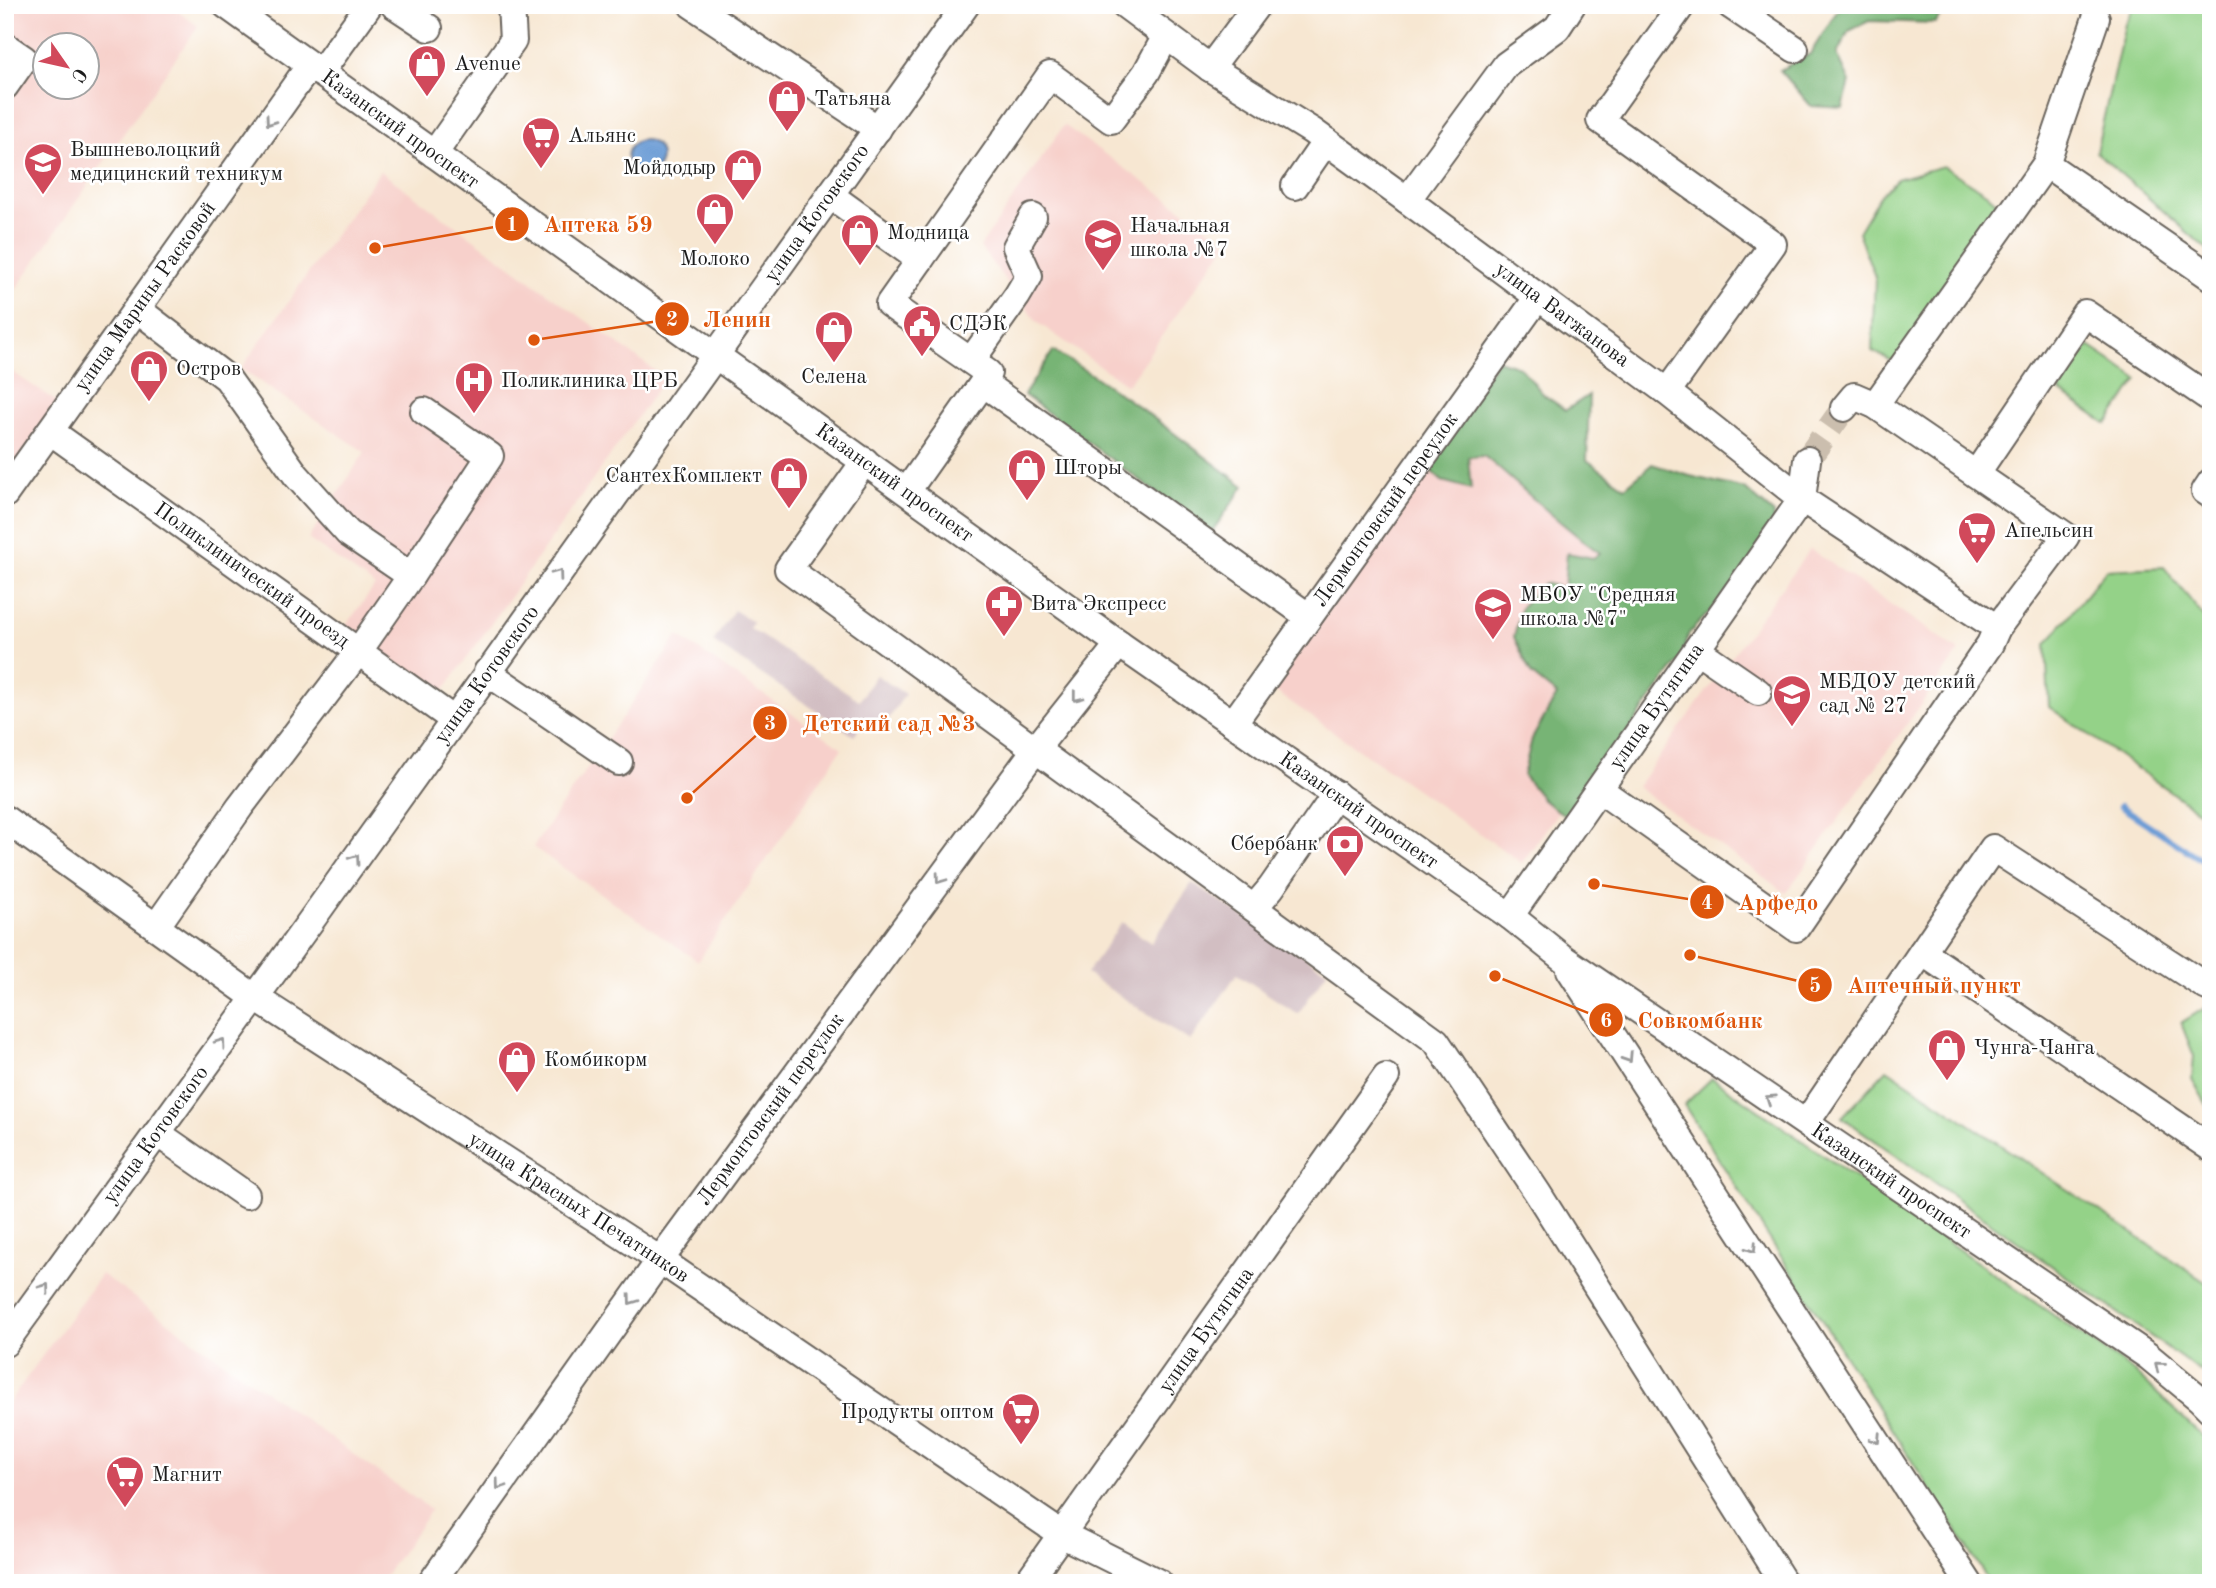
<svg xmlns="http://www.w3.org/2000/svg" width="2216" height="1588" viewBox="0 0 2216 1588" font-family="'Old Standard TT',serif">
	<rect width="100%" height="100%" fill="#fff"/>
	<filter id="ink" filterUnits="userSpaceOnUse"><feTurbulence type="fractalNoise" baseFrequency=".0143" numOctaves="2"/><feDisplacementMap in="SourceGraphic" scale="14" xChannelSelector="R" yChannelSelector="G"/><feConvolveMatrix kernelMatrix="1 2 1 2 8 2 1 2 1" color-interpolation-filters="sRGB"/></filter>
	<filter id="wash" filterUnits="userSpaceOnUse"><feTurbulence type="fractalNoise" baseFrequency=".00686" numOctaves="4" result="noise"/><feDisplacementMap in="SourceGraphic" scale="28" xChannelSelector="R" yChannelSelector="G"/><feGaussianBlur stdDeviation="1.57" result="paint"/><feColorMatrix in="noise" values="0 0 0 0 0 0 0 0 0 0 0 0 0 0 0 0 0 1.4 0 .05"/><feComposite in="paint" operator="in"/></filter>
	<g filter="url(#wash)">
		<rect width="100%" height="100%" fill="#f7e7d2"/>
		<path fill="#f7d0cb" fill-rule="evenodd" d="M5,5H169L198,26L5,305V73L12,64L5,59ZM46,46H88V88H46Z
			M1064,125L1228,242L1127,385L1037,322L980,247Z
			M380,171L665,378L440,696L346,625L375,586L308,539L365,452L241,369Z
			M5,367L60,404L5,483Z
			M1468,417L1713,593L1522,863L1272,689Z
			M1810,549L1959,651L1786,893L1637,787Z
			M678,636L842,748L698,961L533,847Z
			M101,1274L431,1510L380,1583H5V1408Z"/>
		<path fill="#d2bec2" d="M734,610L753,622L749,628L859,700L876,675L905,694L880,732L864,721L854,736L713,642Z
			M1192,883L1327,971L1298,1014L1237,974L1190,1041L1086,974L1122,922L1151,943Z"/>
		<path fill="#94d288" stroke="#587752" stroke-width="2" d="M2134,5H2211V253L2096,152L2125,24Z
			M1943,166L1986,193L2001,206L1894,362L1872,351L1875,277L1858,232L1880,195L1897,179Z
			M2089,346L2138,379L2107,424L2059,391Z
			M2164,567L2211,626V820L2049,707L2046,644L2106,570Z
			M2211,1004V1112L2192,1079L2194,1056L2181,1023Z
			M1887,1069L2211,1286V1349L2201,1372L1842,1117Z
			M1712,1078L2131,1369L2211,1444V1583H1990L1684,1105Z"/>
		<path fill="#77b474" stroke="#4a6848" stroke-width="2" d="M1841,5H1949L1935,23L1869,21L1849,31L1837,54L1850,82L1843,108L1811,106L1780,70L1810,54Z
			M1053,351C1121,390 1182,440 1244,486L1211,533L1024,395Z
			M1498,360L1520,367L1544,395L1566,410L1589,395L1587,460L1625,487L1652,464L1690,476L1745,489L1774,514L1773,531L1729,592L1689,633L1682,657L1566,816L1544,801L1523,775L1532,739L1557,695L1531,674L1514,637L1521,607L1544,583L1564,588L1567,553L1593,558L1600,553C1559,524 1523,488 1484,456L1468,457L1471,489L1442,481L1423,464Z"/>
		<path fill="#6c9cd5" stroke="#445c78" stroke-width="2" d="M627 157a17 17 0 1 1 34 0a17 17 0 1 1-34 0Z"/>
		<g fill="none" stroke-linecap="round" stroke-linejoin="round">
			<path stroke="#6c9cd5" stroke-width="6" d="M2120,806L2211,866"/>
		</g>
	</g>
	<g filter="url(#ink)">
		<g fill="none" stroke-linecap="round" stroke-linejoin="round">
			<path stroke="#cbbeae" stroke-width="26" stroke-dasharray="26 13" stroke-linecap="butt" d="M1807,460L1844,408"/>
			<defs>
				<g id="minor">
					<path id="s1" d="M226,5L1119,644L1510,916L1564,959L2148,1356L2200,1399L2211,1410"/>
					<path d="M394,5L429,28"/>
					<path d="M692,5L878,129"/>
					<path id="s2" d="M1125,5L1210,68L1312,131L1407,200L1667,392L1802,499L1997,628"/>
					<path d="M1730,5L1795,49"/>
					<path d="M5,46L24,59L5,86"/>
					<path d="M1210,68L1257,5"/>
					<path d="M320,73L369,5"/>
					<path d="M434,154L513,41L511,5"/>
					<path d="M2046,164L2211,277"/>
					<path d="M1295,186L1326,141"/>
					<path d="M830,195L920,260L1050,75L1111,120L1146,73L1166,36"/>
					<path d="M1407,200L1506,65L1557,28L1572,5"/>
					<path d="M137,309L227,378L296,475L348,533L411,576L358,652L240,807L156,927"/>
					<path d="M971,361L1017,296L1029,276L1016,247L1033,217"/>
					<path d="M983,383L1309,617"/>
					<path d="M1667,392L1773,244L1600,120L1682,5"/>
					<path d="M1875,405L2046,164L2096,18"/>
					<path id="s3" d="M50,431L454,720"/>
					<path d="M865,461L788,569L1436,1041L1537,1192L1784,1583"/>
					<path d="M1976,474L2085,313L2211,399"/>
					<path d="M2211,482L2205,491L2211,495"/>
					<path d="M907,491L983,383L988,373L889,304L920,260"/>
					<path id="s4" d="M5,494L310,65"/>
					<path d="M411,576L490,456L424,411"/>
					<path d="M1697,650L1758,692"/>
					<path d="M487,672L619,762"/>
					<path id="s5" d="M1234,722L1538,297"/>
					<path d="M1600,790L1796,928L1990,644L1997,628L2066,536L1875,405L1854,396L1844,408"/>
					<path id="s6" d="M5,819L254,997L660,1260L1061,1534L1159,1583"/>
					<path d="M1254,908L1271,888L1336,794"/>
					<path id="s7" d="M1510,916L1802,499L1807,460"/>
					<path d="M1922,952L1993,848L2207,987L2211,981"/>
					<path d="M1570,970L1969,1583"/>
					<path d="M1806,1123L1922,952L2211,1148"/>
					<path d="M157,1133L246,1195"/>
					<path id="s8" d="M5,1343L310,922L966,5"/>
					<path id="s9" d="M431,1583L660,1260L1035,750L1119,644"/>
					<path id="s10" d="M1027,1583L1386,1077"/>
				</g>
			</defs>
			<use href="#minor" stroke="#69635c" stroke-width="30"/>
			<use href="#minor" stroke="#fff" stroke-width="26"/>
		</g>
		<defs><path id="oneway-chevron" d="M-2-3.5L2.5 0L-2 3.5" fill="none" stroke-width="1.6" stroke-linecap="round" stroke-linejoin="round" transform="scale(1.75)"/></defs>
		<g stroke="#999">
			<use href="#oneway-chevron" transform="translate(270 121) rotate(125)"/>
			<use href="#oneway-chevron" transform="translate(558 574) rotate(-54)"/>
			<use href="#oneway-chevron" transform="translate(1077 697) rotate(128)"/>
			<use href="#oneway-chevron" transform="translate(355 859) rotate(-55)"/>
			<use href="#oneway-chevron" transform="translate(940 879) rotate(126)"/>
			<use href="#oneway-chevron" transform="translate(221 1043) rotate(-54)"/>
			<use href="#oneway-chevron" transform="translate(1628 1058) rotate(57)"/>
			<use href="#oneway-chevron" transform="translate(1770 1099) rotate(-146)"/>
			<use href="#oneway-chevron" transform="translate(1752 1248) rotate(57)"/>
			<use href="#oneway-chevron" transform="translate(45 1288) rotate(-54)"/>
			<use href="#oneway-chevron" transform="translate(632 1300) rotate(126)"/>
			<use href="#oneway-chevron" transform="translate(2159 1366) rotate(-141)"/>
			<use href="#oneway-chevron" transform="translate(1876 1439) rotate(57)"/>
			<use href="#oneway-chevron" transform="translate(500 1485) rotate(126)"/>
		</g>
	</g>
	<defs>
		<symbol id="shop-pin" viewBox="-11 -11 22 30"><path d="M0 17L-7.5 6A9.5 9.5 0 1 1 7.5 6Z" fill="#d1495b" stroke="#fff"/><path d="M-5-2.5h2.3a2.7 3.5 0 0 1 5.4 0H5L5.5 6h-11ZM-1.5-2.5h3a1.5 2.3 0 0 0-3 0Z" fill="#fff"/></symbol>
		<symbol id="supermarket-pin" viewBox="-11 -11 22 30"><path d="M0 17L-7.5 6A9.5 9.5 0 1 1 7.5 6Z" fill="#d1495b" stroke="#fff"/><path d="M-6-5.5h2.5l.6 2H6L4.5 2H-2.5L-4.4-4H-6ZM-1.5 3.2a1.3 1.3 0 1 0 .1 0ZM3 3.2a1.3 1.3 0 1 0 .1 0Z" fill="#fff"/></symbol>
		<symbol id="university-pin" viewBox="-11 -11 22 30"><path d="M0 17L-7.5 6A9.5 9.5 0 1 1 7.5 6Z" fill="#d1495b" stroke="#fff"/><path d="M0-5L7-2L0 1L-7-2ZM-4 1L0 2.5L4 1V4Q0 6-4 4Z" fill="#fff"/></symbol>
		<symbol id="school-pin" viewBox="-11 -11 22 30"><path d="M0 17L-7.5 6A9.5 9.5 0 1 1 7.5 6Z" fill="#d1495b" stroke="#fff"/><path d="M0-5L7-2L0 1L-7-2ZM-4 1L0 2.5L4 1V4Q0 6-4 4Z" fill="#fff"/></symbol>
		<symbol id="civic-pin" viewBox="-11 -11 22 30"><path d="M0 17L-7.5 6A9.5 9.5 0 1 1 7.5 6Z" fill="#d1495b" stroke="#fff"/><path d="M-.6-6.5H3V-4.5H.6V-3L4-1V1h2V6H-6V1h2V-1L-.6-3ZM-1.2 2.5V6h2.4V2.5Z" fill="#fff"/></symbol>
		<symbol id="hospital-pin" viewBox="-11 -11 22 30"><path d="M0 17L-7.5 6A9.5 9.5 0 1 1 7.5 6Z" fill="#d1495b" stroke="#fff"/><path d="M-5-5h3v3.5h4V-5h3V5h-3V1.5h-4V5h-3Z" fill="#fff"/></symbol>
		<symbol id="pharmacy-pin" viewBox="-11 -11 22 30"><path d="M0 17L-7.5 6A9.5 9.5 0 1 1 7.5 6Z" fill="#d1495b" stroke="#fff"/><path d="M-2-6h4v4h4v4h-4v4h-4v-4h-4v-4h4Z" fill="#fff"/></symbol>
		<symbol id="bank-pin" viewBox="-11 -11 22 30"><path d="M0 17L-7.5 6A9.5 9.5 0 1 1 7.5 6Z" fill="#d1495b" stroke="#fff"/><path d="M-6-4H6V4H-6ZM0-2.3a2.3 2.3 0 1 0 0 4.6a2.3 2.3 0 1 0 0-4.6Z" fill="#fff"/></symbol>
	</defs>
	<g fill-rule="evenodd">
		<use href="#shop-pin" x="405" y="42" width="44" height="60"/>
		<use href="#shop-pin" x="765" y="77" width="44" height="60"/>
		<use href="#supermarket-pin" x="519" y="114" width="44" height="60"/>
		<use href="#university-pin" x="21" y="140" width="44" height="60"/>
		<use href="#shop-pin" x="721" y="146" width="44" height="60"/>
		<use href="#shop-pin" x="693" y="190" width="44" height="60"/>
		<use href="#shop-pin" x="838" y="211" width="44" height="60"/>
		<use href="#school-pin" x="1081" y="216" width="44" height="60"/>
		<use href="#civic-pin" x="900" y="302" width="44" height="60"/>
		<use href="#shop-pin" x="812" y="308" width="44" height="60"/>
		<use href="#shop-pin" x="127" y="347" width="44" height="60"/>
		<use href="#hospital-pin" x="452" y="359" width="44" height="60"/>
		<use href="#shop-pin" x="1005" y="446" width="44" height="60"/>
		<use href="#shop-pin" x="767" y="454" width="44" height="60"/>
		<use href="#supermarket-pin" x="1955" y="509" width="44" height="60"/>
		<use href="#pharmacy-pin" x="982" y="582" width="44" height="60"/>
		<use href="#school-pin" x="1471" y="585" width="44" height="60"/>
		<use href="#school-pin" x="1770" y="672" width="44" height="60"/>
		<use href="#bank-pin" x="1323" y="822" width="44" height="60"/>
		<use href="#shop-pin" x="1925" y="1026" width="44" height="60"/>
		<use href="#shop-pin" x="495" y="1038" width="44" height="60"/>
		<use href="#supermarket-pin" x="999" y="1390" width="44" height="60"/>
		<use href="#supermarket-pin" x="103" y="1453" width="44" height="60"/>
	</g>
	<g text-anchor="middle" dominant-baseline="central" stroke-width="5" stroke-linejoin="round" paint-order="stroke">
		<g font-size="21" fill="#1c1c1c" stroke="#fff" text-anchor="start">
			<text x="454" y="64">Avenue</text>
			<text x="814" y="99">Татьяна</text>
			<text x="568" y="136">Альянс</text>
			<text x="70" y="150">Вышневолоцкий<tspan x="70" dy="24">медицинский техникум</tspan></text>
			<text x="716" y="168" text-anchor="end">Мойдодыр</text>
			<text x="1130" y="226">Начальная<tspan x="1130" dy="24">школа №7</tspan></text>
			<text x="887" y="233">Модница</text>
			<text x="715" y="259" text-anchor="middle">Молоко</text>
			<text x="949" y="324">СДЭК</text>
			<text x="176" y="369">Остров</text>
			<text x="834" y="377" text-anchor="middle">Селена</text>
			<text x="501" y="381">Поликлиника ЦРБ</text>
			<text x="1054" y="468">Шторы</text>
			<text x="762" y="476" text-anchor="end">СантехКомплект</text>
			<text x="2004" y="531">Апельсин</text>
			<text x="1520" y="595">МБОУ "Средняя<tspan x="1520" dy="24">школа №7"</tspan></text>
			<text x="1031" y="604">Вита Экспресс</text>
			<text x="1819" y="682">МБДОУ детский<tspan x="1819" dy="24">сад № 27</tspan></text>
			<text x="1318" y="844" text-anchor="end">Сбербанк</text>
			<text x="1974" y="1048">Чунга-Чанга</text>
			<text x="544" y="1060">Комбикорм</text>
			<text x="994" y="1412" text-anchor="end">Продукты оптом</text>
			<text x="152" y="1475">Магнит</text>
		</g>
		<g font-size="21" fill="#1c1c1c" stroke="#fff">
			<text stroke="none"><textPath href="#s1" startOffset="214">Казанский проспект</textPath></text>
			<text stroke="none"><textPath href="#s8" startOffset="1391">улица Котовского</textPath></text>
			<text stroke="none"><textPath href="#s4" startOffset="242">улица Марины Расковой</textPath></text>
			<text stroke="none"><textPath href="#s2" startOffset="536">улица Вагжанова</textPath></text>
			<text stroke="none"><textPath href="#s1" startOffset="822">Казанский проспект</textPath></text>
			<text stroke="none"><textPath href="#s5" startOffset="261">Лермонтовский переулок</textPath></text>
			<text stroke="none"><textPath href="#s3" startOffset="248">Поликлинический проезд</textPath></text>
			<text stroke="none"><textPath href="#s8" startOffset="824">улица Котовского</textPath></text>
			<text stroke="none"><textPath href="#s7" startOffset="256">улица Бутягина</textPath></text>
			<text stroke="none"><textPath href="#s1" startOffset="1390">Казанский проспект</textPath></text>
			<text stroke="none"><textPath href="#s9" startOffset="583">Лермонтовский переулок</textPath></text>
			<text stroke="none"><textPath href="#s8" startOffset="257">улица Котовского</textPath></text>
			<text stroke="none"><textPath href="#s1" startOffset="2039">Казанский проспект</textPath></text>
			<text stroke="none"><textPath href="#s6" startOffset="693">улица Красных Печатников</textPath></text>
			<text stroke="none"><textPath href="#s10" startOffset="310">улица Бутягина</textPath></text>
		</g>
	</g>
	<path fill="none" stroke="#de560d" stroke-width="2.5" d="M375 248L512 224M534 340L672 319M687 798L770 723M1594 884L1707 902M1690 955L1815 985M1495 976L1606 1020"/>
	<g fill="#de560d" stroke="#fff" stroke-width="2.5">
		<circle cx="375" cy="248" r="7"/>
		<circle cx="534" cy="340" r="7"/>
		<circle cx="687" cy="798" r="7"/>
		<circle cx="1594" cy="884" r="7"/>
		<circle cx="1690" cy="955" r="7"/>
		<circle cx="1495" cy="976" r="7"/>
		<circle cx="512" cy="224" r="18"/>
		<circle cx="672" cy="319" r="18"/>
		<circle cx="770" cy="723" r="18"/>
		<circle cx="1707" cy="902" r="18"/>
		<circle cx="1815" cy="985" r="18"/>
		<circle cx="1606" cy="1020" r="18"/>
	</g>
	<g font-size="21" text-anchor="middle" font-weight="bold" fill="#fff">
		<text x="512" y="231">1</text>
		<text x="672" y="326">2</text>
		<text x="770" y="730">3</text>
		<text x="1707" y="909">4</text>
		<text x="1815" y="992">5</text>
		<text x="1606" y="1027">6</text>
	</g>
	<g font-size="23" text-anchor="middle" font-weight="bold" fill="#de560d" stroke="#fff" stroke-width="5" stroke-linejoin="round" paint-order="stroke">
		<text x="598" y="232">Аптека 59</text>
		<text x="737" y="327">Ленин</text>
		<text x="889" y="731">Детский сад №3</text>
		<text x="1778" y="910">Арфедо</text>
		<text x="1934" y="993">Аптечный пункт</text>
		<text x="1700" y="1028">Совкомбанк</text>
	</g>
	<rect width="2216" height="1588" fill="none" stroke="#fff" stroke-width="28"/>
	<g transform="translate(66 66) rotate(124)"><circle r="33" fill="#ffffff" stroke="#a4a4a4" stroke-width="2"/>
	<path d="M0-5L12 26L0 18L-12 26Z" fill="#d1495b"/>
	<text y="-10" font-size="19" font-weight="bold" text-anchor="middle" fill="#1c1c1c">С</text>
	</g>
</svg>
